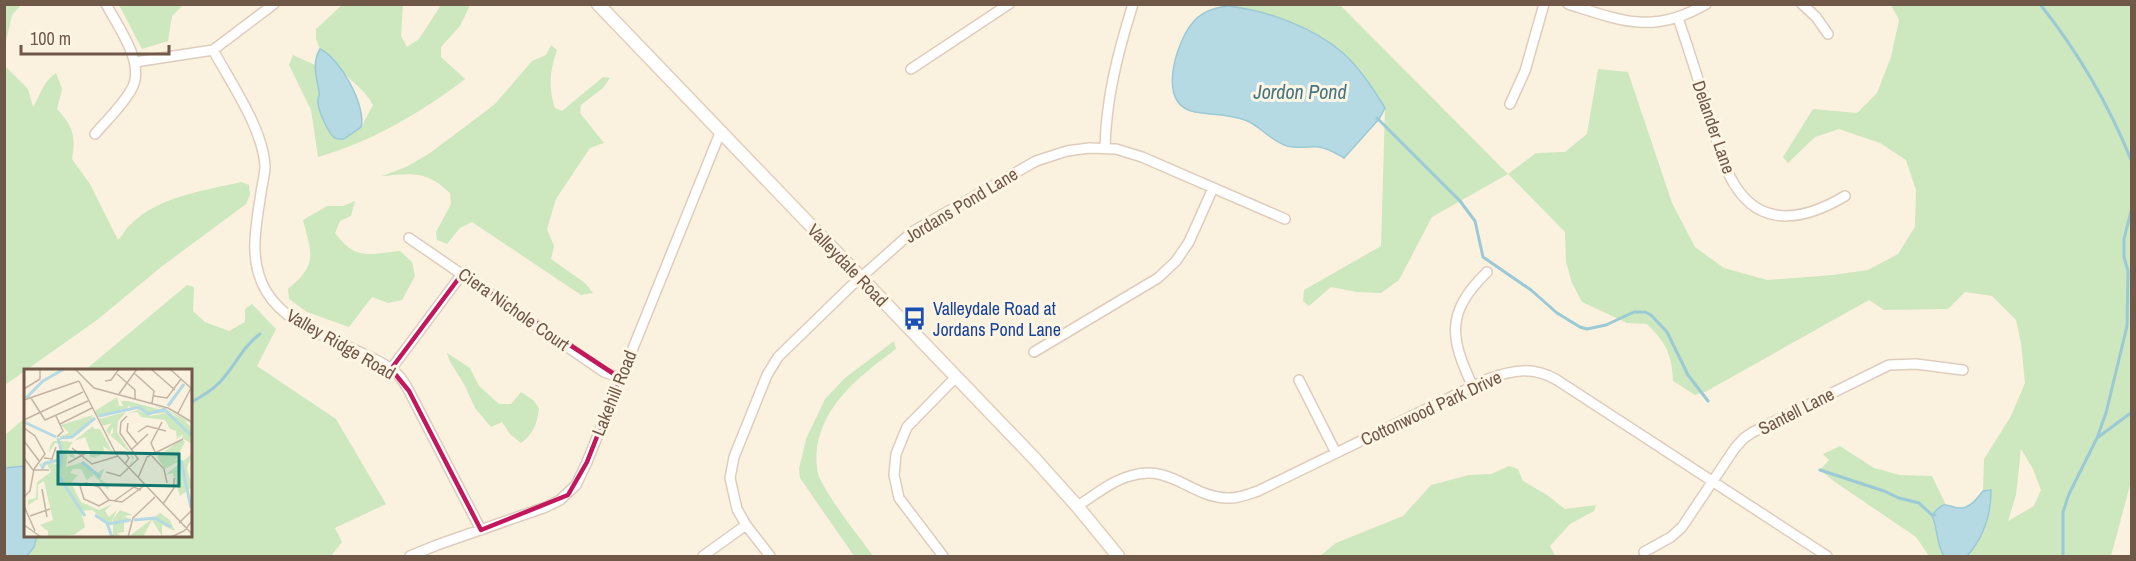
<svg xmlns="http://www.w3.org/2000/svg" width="2136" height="561" viewBox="0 0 2136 561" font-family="'Archivo Narrow',sans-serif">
	<rect width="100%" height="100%" fill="#fbf1df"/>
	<path fill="#cde7bf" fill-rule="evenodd" d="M5,4L21,5L12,15L5,46Z
		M1229,4L1340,5L1508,174L1536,153L1565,152L1587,134L1598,69L1628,72L1672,203L1695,247L1724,268L1767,280L1833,275L1868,270L1898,254L1915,227L1916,190L1906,160L1880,143L1839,129L1815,137L1788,163L1783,157L1813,109L1857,113L1877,93L1891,57L1899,20L1891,5H2131L2132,478L2111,556H1967C1983,538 1991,515 1991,490L1983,491L1984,459L2011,416L2025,383L2021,343L2016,320L1992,296L1965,292L1948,309L1884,310L1869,300L1705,392L1695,395L1673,381C1672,354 1666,343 1647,324L1627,323L1582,302L1572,283L1566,262L1565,232L1508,174L1432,217L1399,280L1381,293L1357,292L1331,287L1309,306L1303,301L1304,290L1381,246L1385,108L1358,69L1243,8L1229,6ZM2021,449L2033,469L2041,490L2034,506L2008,521L2016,495Z
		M119,5H183L172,16L168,41L142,49Z
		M342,5H403L401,36L407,47L419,39L441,5H470L460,26L441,47V57L465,79C422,112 371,142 318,157L311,110L289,65L293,55L315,65C315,75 320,87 319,95C318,110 324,127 336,138L361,127L373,105C363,87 352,83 340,69C333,61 330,53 320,49L316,39V29Z
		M551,45L557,50C550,71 548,87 555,108L562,111L603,77L610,78L603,88L581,105L580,113L604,143L590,148L556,199L547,229L554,246L551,259L585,283L593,293L581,295L472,222L460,228L447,244L437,240L436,232L451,204L450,193C427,171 413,173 382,176L406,167L430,153L495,104L532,61L546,55Z
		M4,51L6,67L28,89L33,107C42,93 42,83 56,73L62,89L57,109C73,126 76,136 72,159L90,184L118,240C122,236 125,230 129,226C158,196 203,191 241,182L249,185L250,195L246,204L161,267L97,320L5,385Z
		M355,201L351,216L340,221L335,233C356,261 368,254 400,251L412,262L415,276L402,300L388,303L372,297L349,327L307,312L289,299L288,289C318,264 312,255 303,220L327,206H343Z
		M187,285L194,287L193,311L205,322L229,331L245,322V309L252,304L276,329L257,366L336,419L386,504L335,528L342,542L331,556H27L34,547L37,536H190V370H85Z
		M894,341L896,349C861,375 825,402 817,447C816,457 816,471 820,479C834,506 855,531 873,556H854L800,478L799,469L806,439L825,399L845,378Z
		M447,353L470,368L479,386L499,404H511L521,392L533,400L539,408C537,424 534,433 521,443L510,434L502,422L491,427L475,408L464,384L450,362Z
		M25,418V466L5,468V435Z
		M1840,446L1874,468L1900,475L1932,476L1946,505L1941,506L1932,515C1938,529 1936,544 1944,556H1929L1916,537L1835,482L1820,470L1829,460L1823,454Z
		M1509,466L1518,469L1523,481L1547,495L1565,509L1596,505L1594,511L1570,524L1550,546L1555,556H1320L1336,543L1403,516L1431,485L1469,475L1491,474Z"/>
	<path fill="#b5dae3" stroke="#9bc9d5" stroke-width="1.5" d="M1229,6C1268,11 1313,27 1343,53C1360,68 1373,88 1385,108L1379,119L1344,158C1337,154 1328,148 1319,147C1309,146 1298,149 1287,146C1270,141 1261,126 1245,120C1229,114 1211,115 1195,112C1159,105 1174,55 1185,34C1195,15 1208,8 1229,6Z
		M320,49C339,57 367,106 361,127L344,139C342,139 337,139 335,138C328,134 317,108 318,100C319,91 320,100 319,91C316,76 312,62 320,49Z
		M25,466L26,536H37L34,547L27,556H5V468Z
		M1991,490C1991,515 1983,538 1967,556H1944C1936,544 1938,529 1932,515C1935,512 1939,506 1944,505C1949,504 1954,508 1959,508C1969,509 1977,499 1983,491Z"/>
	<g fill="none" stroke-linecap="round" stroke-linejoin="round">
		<path stroke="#9bc9d5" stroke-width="3" d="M2040,4C2078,52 2109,105 2132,162
			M1377,118L1460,201L1475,221L1483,257L1531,290L1557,313L1580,327L1587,329L1606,325L1634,312H1645L1651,315L1667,332L1688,375L1708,401
			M190,403C201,397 211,391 219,383C234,368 242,347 260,334
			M2097,438L2132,412
			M1820,470L1884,491L1899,498L1919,503L1932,515H1935
			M2063,556V512L2069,494L2097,438L2106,413L2127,326L2128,271L2124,257V239L2132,207"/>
		<defs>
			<path id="street" d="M1568,4C1622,21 1653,35 1706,4
				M1802,4L1816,17L1828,34
				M1678,18C1689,50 1699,82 1709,114C1716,137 1722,166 1736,187C1764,230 1808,218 1845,196
				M213,50C231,83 263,129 265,166C265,175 262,184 261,193C256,226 248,260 266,291C286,325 330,338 364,354C376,360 390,366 399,376C403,380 406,386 409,391L481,530
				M135,62L213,50L274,4
				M911,69L1009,4
				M1510,104L1525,71L1544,4
				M95,134C107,120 122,106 131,90C147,65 118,27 106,4
				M1105,148C1106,98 1118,52 1133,4
				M409,238L604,372L620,378
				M1034,352L1158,278L1176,261L1189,242L1213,188
				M391,369L462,274
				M1299,380L1336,453
				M1473,387C1450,338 1445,313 1487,272
				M1077,506C1094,496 1111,481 1130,476C1171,463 1190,497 1227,498C1238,499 1248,494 1258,491L1488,379C1512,370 1533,366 1557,380L1827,556
				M1644,552L1671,537L1682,527L1735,448L1744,438L1753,432L1889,365L1916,364L1963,370
				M410,556L437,545L546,507L560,500L576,485L587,462L720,133
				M703,556L746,525
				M770,556L746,525L737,509L730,478L734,457L767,375L778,357L850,287L912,232L1036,161L1067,151L1089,148L1116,149L1142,157L1285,219
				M943,556L899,498L894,475L896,454L907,427L956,377"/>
			<path id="secondary" d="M598,4L1034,458L1077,506L1118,556"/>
		</defs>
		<use href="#street" stroke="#decdbc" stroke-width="12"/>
		<use href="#secondary" stroke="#e3cfba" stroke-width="15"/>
		<use href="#street" stroke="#fff" stroke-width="9"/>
		<use href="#secondary" stroke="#fff" stroke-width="12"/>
	</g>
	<path fill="none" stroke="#c2185b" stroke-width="4.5" stroke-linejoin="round" d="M462,274L620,378L587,462L568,495L481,530L409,391L391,369Z"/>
	<defs>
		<symbol id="bus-bare" viewBox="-9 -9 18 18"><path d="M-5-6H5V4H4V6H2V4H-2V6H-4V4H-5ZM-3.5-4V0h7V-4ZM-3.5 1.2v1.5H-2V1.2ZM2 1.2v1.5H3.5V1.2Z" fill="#1a4fb4" stroke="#fff5e4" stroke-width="2.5" paint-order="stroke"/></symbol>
	</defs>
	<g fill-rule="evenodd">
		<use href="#bus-bare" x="898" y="302" width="33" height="33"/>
	</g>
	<g text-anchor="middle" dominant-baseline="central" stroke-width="6" stroke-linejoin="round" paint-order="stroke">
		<g font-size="18" fill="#705848" stroke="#fff5e4">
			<text transform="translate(1714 127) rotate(71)">Delander Lane</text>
			<text transform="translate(961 205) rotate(-31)">Jordans Pond Lane</text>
			<text transform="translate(848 265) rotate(46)">Valleydale Road</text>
			<text transform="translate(514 309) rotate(35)">Ciera Nichole Court</text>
			<text transform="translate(341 344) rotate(30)">Valley Ridge Road</text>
			<text transform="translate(614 393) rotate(-68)">Lakehill Road</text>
			<text transform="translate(1431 408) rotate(-25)">Cottonwood Park Drive</text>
			<text transform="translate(1796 411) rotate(-27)">Santell Lane</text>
		</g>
		<g font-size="18" fill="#164399" stroke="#fff5e4" text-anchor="start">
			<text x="933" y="308">Valleydale Road at<tspan x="933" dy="21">Jordans Pond Lane</tspan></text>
		</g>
		<g font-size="20" font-style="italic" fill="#437683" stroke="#fff5e4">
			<text x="1300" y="91">Jordon Pond</text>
		</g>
	</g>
	<g transform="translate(24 369)">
		<rect width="168" height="168" fill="#fbf1df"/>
		<path d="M93,28L95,37H99L97,32H104L141,42L159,51L144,42L131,37L140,39L168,54L160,52L168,58V75L158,69L159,65L153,70L152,62L146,60L141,51L117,48L113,43L104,44L114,41L126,47L143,44L126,45L104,37L103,41L74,48L71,42ZM102,43L94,52L93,63L110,89L108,94L104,97L109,91L105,83L86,66L89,64V58L85,66L82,61L88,54L79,57L75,50ZM69,46L65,55L48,67L34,68L45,64L37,56ZM69,57L70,60H76L89,84L79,77L81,84L70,89L65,87L67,84L61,68L50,72ZM158,70L161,73L151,92L157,91L141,100L133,88ZM37,72L49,73L44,80L52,89L46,88L44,83L42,98L59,93L70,106L81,99L76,110L85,116L84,121L70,106L63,111L57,100H49L46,104L54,106L47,114L57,133L75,141L88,135L81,142L85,148L93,141L86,156L68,141L57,142L61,158L50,166L24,168V162L16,156L29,151L20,112L14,116V130L4,136V131L12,129L13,113L27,103L23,95L18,100L15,95L23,93L33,95L37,75L31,74L25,84L26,77L29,72ZM168,85L163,99L168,118L156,127L149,104L141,106ZM96,141L109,146L100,147L107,151L100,152V163L93,164L98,168H89V150ZM136,144L146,151L151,162L138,156V167L128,151L119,168H104Z" fill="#cde7bf"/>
		<path fill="none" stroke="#b5dae3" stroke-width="3" d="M2,29L19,12L40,0M144,37L160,15M142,42L168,67M75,47L115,38L124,45L142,40M0,53L32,68M34,69L38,85L34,106L61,147M36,69L48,68L71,49M157,91L167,139M58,93L76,108M18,100L21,94L35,91M71,146L83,154L88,168M110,151L131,149L147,158M84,155L107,151"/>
		<path fill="none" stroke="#c3b4a3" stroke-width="1.5" d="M51,0L70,19L144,39L168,53M127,0L151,21M146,0L168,20M110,4L130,22L128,34M93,5L111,21V30M55,12L92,85L168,165M81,12L87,11L95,0M0,20L16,10V1M95,25L113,0M130,27L143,29L157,10M7,29L21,51L64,32M0,31L55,12M154,44L167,19M32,47L39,62L33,68M0,51L59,23M104,54L103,62L114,76M36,55L68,39M0,59L11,67L21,85L10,100L6,122L0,128M114,63L123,57L142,62M0,72L16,93M48,79L68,95L94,87M108,80L124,65M91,83H101L105,89L101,95M132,85L127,74L138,53M128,87L140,100L143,114M0,89L9,101H25M20,89L28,90L32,78M44,94L62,84M82,103L96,107L114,90L96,64L97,53L103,47M114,109L123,88L159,70M18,120L23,148M85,131L75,118L62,114L56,117L60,130L75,137L85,131L98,133L121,116M90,132L110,118L117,121M139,135L150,119V109M0,137L11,162M6,147L26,140M155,154L168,141M0,156L17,168M104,168L109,149L131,128M147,168L160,162L168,152"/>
		<path fill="#0f766e" fill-opacity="0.15" stroke="#0f766e" stroke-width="3" d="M34,83L155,85V117L34,115Z"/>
		<rect width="168" height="168" fill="none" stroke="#705848" stroke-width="3"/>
	</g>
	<rect width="2136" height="561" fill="none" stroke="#705848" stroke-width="12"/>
	<path d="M21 45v9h148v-9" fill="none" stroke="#705848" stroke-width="3"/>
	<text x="30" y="45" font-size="18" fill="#705848" stroke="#fff5e4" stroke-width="4.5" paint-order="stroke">100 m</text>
</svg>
